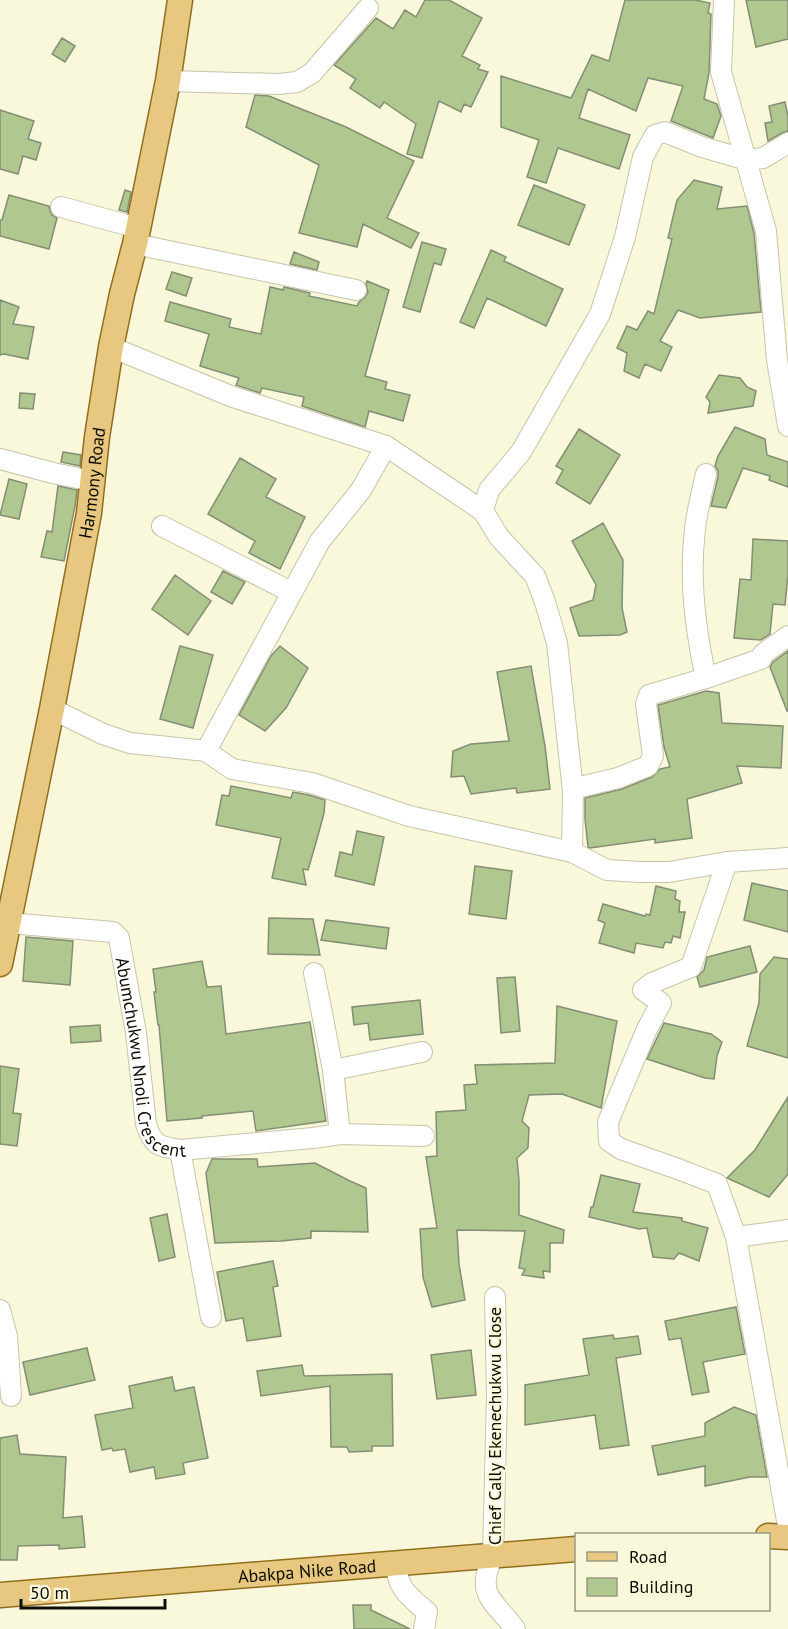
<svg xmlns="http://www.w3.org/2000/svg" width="788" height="1629" viewBox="0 0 788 1629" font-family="'PT Sans',sans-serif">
	<rect width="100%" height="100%" fill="#faf8da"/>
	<path fill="#b0c78f" stroke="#838e74" stroke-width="1.5" d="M425,0H449L482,18L462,56L480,65L478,69L488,72L471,107L464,104L461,112L439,101L422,158L407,154L416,124L384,102L380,108L350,88L356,79L334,65L376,18L393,29L405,10L416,17Z
		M625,0H695L710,3L708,13L711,14L709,73L704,99L717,104L721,116L713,138L671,121L683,86L648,78L636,111L588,89L579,118L630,135L619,169L558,148L546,183L527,177L539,140L501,127V76L571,98L592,55L609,61Z
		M746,0H788V39L756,47Z
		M62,38L75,46L65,62L52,54Z
		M255,95L269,96L346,127L414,161L387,218L419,233L411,248L363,224L357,247L299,233L319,165L246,127Z
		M785,102L788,116V131L782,133L768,141L765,123L772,122L769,106Z
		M0,110L34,121L28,139L41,143L36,160L23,156L18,174L0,169Z
		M694,180L722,187L717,209L747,206L754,233L761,312L700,318L678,310L660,341L672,347L661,371L645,364L639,378L624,371L627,353L617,348L627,326L637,330L648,311L654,314L672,239L668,238L677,200Z
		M534,185L585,205L569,245L518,225Z
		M125,190L131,192L127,212L119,210Z
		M9,195L49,206L50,211L52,215L57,218L49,249L0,236V220H2Z
		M422,242L446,249L441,265L434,263L420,312L403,307Z
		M491,250L506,257L504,261L563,289L546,326L487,298L474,328L460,322Z
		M294,252L319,262L317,270L290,264Z
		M172,272L192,278L186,296L166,289Z
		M367,281L389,290L365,376L387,382L385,389L410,395L403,421L369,411L365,427L302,406L304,397L262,388L260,393L236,385L239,378L200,366L209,334L165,321L170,302L231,319L229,327L261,334L270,287L283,290L284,287L310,293L309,296L357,306L359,302L364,298L368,293L366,284Z
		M0,300L19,307L13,324L34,327L28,359L4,354L0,355Z
		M719,375L740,378L747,387L756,391L753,406L708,413L710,402L706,397Z
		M20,393L35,394L33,409L19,408Z
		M735,427L765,439L767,455L788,462V487L769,480L770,476L743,468L726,508L711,506L718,477V471L715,466L718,456Z
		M579,429L620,455L590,504L556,483L563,470L556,466Z
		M63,452L81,455L80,466L61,462Z
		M240,458L276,479L266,497L305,517L280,569L249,553L255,541L208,514Z
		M9,479L27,484L19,519L0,515Z
		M58,486L77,490L75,506L64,561L41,557L47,531L52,532Z
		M603,523L623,560L622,608L627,632L620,635L579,636L570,608L593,600L596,585L572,541Z
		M753,539L788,541V575L785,605L773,604L770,634L761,640L734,638L740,579L751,580Z
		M223,571L245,582L232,604L211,592Z
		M175,575L211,601L188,635L152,609Z
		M180,646L213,655L193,728L160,719Z
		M280,646L308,668L286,708L265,731L239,715L271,656Z
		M788,651V711H787L770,667L773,662Z
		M531,666L545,746L550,789L517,793L516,788L471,794L464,776L451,777L453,751L471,744L509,741L497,672Z
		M706,691L719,693L722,723L783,726L781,768L737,766L742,783L687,799L692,838L655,843V839L590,848L588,847L585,819V798L622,789L652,777L660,769L670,767L664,747L658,705Z
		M231,786L291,798L293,792L309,795L325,800L324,813L317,839L308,870L303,869L306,885L272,878L281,838L216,825L222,795L229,796Z
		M357,831L384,837L374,885L335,876L340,852L352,855Z
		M475,866L512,871L506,919L469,914Z
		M752,883L788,891V932L744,920Z
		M656,886L676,891L675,899L680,901L679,912H685L680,938L673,936L671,943L665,942L663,948L636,943L634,953L599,943L605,923L598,920L603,904L645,916L646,914L650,915Z
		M269,918L313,919L320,955L268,954Z
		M326,920L389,928L386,949L321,940Z
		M26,937L73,941L70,985L23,981Z
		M750,946L757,972L700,987L697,977L704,970L707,957Z
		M774,957L788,959V1058L747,1046L759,1003L760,974Z
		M202,961L207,987L221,986L226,1034L310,1022L326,1121L256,1131L253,1111L202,1116V1118L167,1121L159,1025H158L154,992H156L153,969Z
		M515,977L520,1031L501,1033L497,978Z
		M420,1000L423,1034L370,1040L368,1023L354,1025L352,1007Z
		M557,1006L617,1021L601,1108L562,1094L529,1095L522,1121L529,1128L528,1148L517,1158L519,1181V1215L564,1230L563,1243H550V1272L543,1271L544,1278L522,1275L525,1269L519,1268L525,1231L457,1230L459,1264L465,1300L432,1307L423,1277L420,1229L437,1228L426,1157L437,1156L436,1112L466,1110L464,1085L477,1084L475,1065L555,1063Z
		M664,1023L711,1034L722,1042L717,1056L714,1079L705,1078L647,1059Z
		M100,1025L101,1041L71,1043L70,1027Z
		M0,1066L19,1069L13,1113L21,1114L17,1146L0,1144Z
		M788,1097V1174L769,1197L727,1178L755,1150Z
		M212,1159H257L258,1167L315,1163L350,1181L366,1188L368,1232L311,1231V1238L281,1241L215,1243L206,1173Z
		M601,1175L640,1184L633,1212L682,1218V1221L708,1228L699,1261L679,1253L674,1259L653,1257L647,1228L639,1229L589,1217L591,1207H593Z
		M167,1214L175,1257L159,1261L150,1218Z
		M273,1261L278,1286L273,1287L281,1336L247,1341L243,1318L226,1321L217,1272Z
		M736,1307L745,1354L703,1362L709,1392L692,1395L681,1338L669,1340L665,1321Z
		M613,1335L614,1339L638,1336L641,1354L616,1358L629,1445L600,1449L595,1415L525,1425V1385L589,1375L583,1339Z
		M87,1348L95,1380L30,1395L23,1362Z
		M471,1350L476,1395L437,1399L431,1355Z
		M302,1365L304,1376L392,1374L393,1446H372V1451L349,1452L347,1447H331L330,1386L261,1396L257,1371Z
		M172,1377L175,1391L194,1387L208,1458L183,1463L185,1474L156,1479L154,1467L130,1472L125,1449L113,1451L112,1448L102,1450L95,1415L133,1408L129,1386Z
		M734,1407L756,1415L767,1477H750L705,1486V1466L658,1475L652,1446L705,1436V1423Z
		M17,1435L20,1454L66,1457L63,1518L82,1516L85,1547L59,1549V1545L18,1546L17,1560H0V1438Z
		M353,1605H371V1610L410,1629H354Z"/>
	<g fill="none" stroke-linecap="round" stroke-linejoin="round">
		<defs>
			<g id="minor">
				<path d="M724,0L721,72L766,231L777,360L788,426"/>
				<path d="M168,81L278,84L297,82L312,73L368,8"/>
				<path d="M61,207L138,228"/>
				<path d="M135,244L356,290"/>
				<path d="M111,347L233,397L386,446"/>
				<path d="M0,459L53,473L92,481"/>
				<path d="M706,474C702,492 697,511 695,529C689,579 695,629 706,678"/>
				<path d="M483,511L489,490L521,452L600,314L625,237L643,157L655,135L665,132L702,147L747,160L763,158L788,143"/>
				<path d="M162,526L291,592"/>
				<path d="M52,709L103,734L130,743L206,751L232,769L312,783L409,816L572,852L607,870L640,872H669L727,862L788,858"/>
				<path d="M206,751L320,541L361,490L386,446L483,511L499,537L535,576L545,602L557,643L573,791L572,852"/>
				<path d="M573,791L580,787L618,778L648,766L653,756L646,704L649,695L706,678L761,659L763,654L788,636"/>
				<path d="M727,862L691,967L652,983L643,990L661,1003L647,1029L608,1122L609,1141L621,1149L678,1169L717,1184L736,1237L788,1526"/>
				<path id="s1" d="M9,923L113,932L119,938L136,1033L146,1124C153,1146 158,1146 180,1150L313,1138L340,1134L424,1136"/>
				<path d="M314,973L333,1070L340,1134"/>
				<path d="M333,1070L422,1052"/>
				<path d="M180,1150L211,1317"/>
				<path d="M736,1237L788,1230"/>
				<path d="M495,1297L497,1394L493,1556C475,1596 493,1599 515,1629"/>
				<path d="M0,1310L7,1336L11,1396"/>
				<path d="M396,1563C397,1589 409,1596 427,1612L424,1629"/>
			</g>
			<g id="major">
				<path id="s2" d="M0,964L52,709L89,513L97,437L111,347L122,294L135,244L168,81L180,0"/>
				<path d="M768,1536L788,1537"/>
				<path id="s3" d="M0,1595L576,1549"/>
			</g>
		</defs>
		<use href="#minor" stroke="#c7c5a9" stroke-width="22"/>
		<use href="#major" stroke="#916e1f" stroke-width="27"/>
		<use href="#minor" stroke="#fff" stroke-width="20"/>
		<use href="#major" stroke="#e8c881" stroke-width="24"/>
	</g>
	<g text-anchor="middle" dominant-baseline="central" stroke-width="4.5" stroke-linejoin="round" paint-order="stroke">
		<g font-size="18" fill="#0e0d04" stroke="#faf8da">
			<text stroke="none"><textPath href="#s2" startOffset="490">Harmony Road</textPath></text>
			<text stroke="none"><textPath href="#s1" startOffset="243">Abumchukwu Nnoli Crescent</textPath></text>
			<text transform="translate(494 1426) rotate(-90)">Chief Cally Ekenechukwu Close</text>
			<text stroke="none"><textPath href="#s3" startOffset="308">Abakpa Nike Road</textPath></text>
		</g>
	</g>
	<rect x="575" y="1533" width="195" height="78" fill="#faf8da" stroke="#9c9a84" stroke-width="1.5"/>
	<rect x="587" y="1552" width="30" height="9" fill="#e8c881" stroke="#9c9a84" stroke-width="1.5"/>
	<text x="629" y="1563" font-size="18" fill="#0e0d04">Road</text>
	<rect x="587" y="1578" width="30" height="18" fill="#b0c78f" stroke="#9c9a84" stroke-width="1.5"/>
	<text x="629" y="1593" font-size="18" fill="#0e0d04">Building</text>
	<path d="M21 1599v9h144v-9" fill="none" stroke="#0e0d04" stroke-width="3"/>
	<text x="30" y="1599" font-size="18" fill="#0e0d04" stroke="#faf8da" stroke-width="4.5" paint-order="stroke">50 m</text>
</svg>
